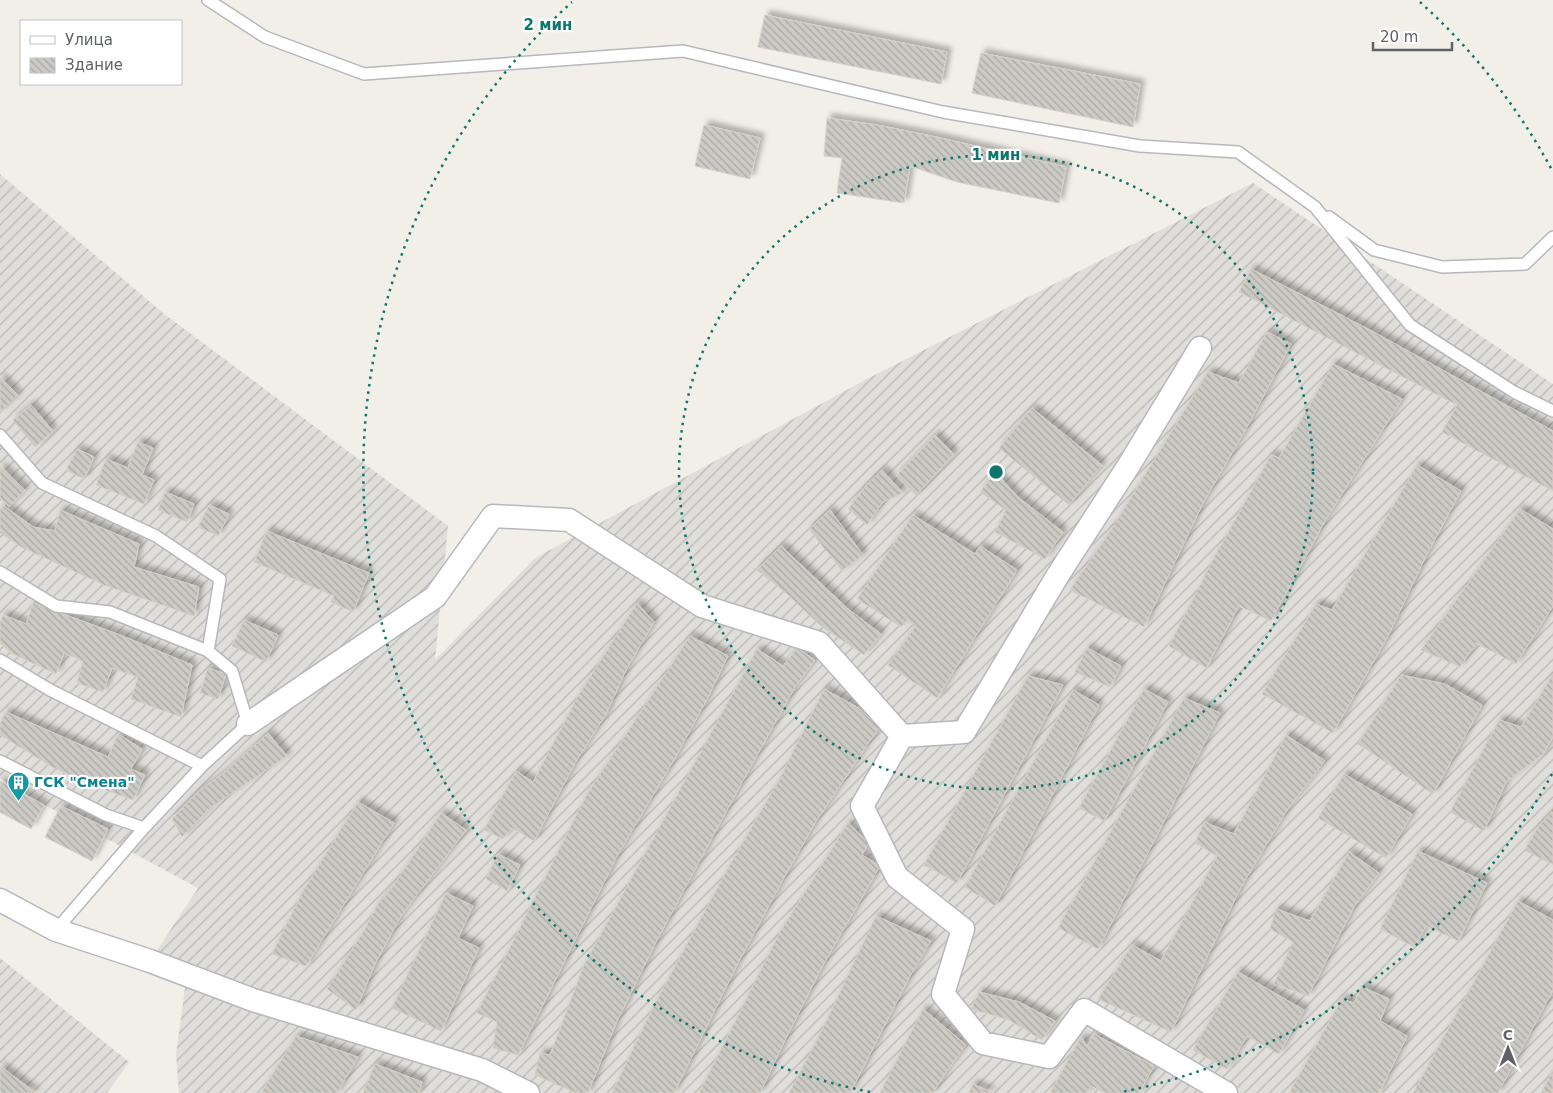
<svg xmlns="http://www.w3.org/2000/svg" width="1553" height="1093" viewBox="0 0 1553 1093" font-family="'DejaVu Sans',sans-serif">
	<defs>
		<pattern id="industrial-furrows" width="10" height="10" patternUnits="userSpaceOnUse" patternTransform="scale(1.25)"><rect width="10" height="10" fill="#e0deda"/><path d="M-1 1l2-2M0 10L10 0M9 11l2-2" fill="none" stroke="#b9b8b5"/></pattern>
		<pattern id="building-back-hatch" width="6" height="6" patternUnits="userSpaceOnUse" patternTransform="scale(1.25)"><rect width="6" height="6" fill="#cccac5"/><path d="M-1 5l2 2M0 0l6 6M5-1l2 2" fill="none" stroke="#a9a8a4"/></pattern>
		<filter id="shadow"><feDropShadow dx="4.5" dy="-4.5" stdDeviation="2.5" flood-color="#0004"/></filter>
	</defs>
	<rect width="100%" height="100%" fill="#f1efe8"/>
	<path fill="url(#industrial-furrows)" d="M0,174L163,313L448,526L435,660L535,558L869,378L1253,183L1553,384V1093H179L176,1055L187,973L150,961L198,888L28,796L0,778Z
		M0,958L129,1062L107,1093H0Z"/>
	<path fill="url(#building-back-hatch)" stroke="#d6d1c6" filter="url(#shadow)" d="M765,15L947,52L941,84L758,47Z
		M981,53L1140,84L1133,127L972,93Z
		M827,118L877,125L936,137L1066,167L1059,203L957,182L910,166L904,203L837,193L842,158L824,156Z
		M704,125L760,138L750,179L695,166Z
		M1251,269L1368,329L1553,431V491L1442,432L1457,405L1239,292Z
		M1267,332L1291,344L1246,429L1203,503L1144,627L1070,590L1113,527L1208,372L1239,383Z
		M1333,364L1402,399L1325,521L1271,621L1239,606L1206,668L1169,646L1216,554L1271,455L1279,458Z
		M0,377L18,395L0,412Z
		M31,405L53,431L35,447L13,420Z
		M1032,408L1102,465L1069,505L999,448Z
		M935,435L954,454L916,495L896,476Z
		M138,442L153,448L142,475L154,480L144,504L96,485L106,459L128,468Z
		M77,449L94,457L84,479L66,470Z
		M1417,465L1461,491L1426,556L1388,636L1333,733L1262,694L1316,604L1332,610Z
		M0,466L25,490L9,507L0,498Z
		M882,470L903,493L883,502L867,525L848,509L869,482Z
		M995,472L1019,498L1063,532L1045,559L995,532L1006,510L980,492Z
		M165,492L194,504L187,522L158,510Z
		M209,505L229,514L218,536L198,527Z
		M4,506L33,527L55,531L60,510L139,544L134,567L199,587L194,616L104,585L23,548L0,533V509Z
		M1520,509L1553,529V606L1516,664L1476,643L1460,667L1421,650Z
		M830,510L863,555L842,571L809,529Z
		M913,515L975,554L980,546L1017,570L937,698L888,665L915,627L908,619L901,627L857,599Z
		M267,531L369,573L353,612L331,602L334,596L254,562Z
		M781,546L848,609L881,634L864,655L821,626L787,594L757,570Z
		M33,603L120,635L192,665L181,717L131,699L138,677L112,668L103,692L77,683L83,661L64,653L56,674L11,653L0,643V623L3,615L26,624Z
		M637,603L654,622L626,670L606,714L575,763L534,841L512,828L503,839L484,830L516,771L533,782L578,696Z
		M244,620L278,635L266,662L232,646Z
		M690,636L728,656L706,701L675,758L617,856L518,1055L493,1048L497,1022L477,1013L586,796Z
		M797,648L815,660L795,687L740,786L657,940L617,1021L588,1093H576L535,1075L540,1053L550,1055L584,965L757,649L783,666Z
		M1087,648L1121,666L1110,687L1075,672Z
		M208,668L226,674L218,699L200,693Z
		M1553,674V737L1543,754L1506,782L1484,831L1450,812L1499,720L1521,727Z
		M1401,675L1445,684L1482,705L1433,794L1358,744Z
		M1028,676L1063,685L957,883L924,865Z
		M824,689L857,707L879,727L815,823L786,874L737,965L674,1093H612L652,1009L728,868L779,780Z
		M1144,689L1168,702L1104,821L1079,808Z
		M1073,690L1099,705L995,906L965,887Z
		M1184,698L1220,713L1098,949L1058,928Z
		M6,712L108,757L118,734L142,749L131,769L145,775L133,800L100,788L52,767L0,735V724Z
		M268,733L287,756L210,808L182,837L172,819L199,791L225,772Z
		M1286,735L1325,761L1287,810L1240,889L1171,1032L1098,999L1132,945L1161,961L1217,856L1195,843L1204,822L1234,834Z
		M1344,774L1412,814L1386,858L1318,818Z
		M0,781L44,805L31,829L0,812Z
		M358,802L394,823L306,966L272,954L303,891Z
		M61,806L108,829L92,861L45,837Z
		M1551,812L1553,813V865L1524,850L1539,826Z
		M441,813L466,830L401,916L374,966L356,1010L327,989L363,932L378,904L392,888Z
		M848,823L869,843L862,855L880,866L822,967L786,1038L760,1093H699L780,932Z
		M1418,851L1487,883L1458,941L1426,926L1414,947L1380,929Z
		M1349,852L1379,873L1355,905L1308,996L1274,984L1293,942L1270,929L1276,909L1310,921Z
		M498,854L520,865L507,891L486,879Z
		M446,893L473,906L458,938L479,948L441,1031L392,1008Z
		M1518,901L1553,920V990L1498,1093H1413Z
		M876,916L931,941L910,976L850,1093H789L821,1032Z
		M1238,972L1304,1010L1279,1054L1247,1036L1227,1069L1193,1050Z
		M1362,987L1389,999L1380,1021L1407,1036L1379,1093H1289L1342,999L1354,1003Z
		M979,992L1019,1002L1055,1021L1042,1040L1009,1020L971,1009Z
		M923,1009L966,1045L946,1072L933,1093H880Z
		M1094,1034L1154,1066L1139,1093H1104L1091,1086L1087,1093H1050L1081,1037L1087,1046Z
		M296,1036L358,1057L337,1093H261Z
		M375,1064L422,1082L419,1093H363Z
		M0,1066L36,1093H0Z
		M1553,1070V1093H1541Z
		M973,1084L993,1093H969Z"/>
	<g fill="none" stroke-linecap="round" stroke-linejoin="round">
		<defs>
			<path id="lane" d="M208,0L265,37L364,74L683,51L943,112L1140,146L1238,152L1315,207L1410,325L1514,392L1553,411
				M1329,217L1374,250L1442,267L1525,264L1553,237
				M0,435L42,483L156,536L220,579L208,651L232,671L248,724L202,766L144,828L56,930
				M0,572L56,606L110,612L208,651
				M0,660L50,690L202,766
				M0,761L106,815L144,828"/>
			<path id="street" d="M248,724L435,597L493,516L569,520L702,606L819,643L902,736
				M902,736L862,806L897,877L963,929L943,994L983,1043L1049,1057L1084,1010L1226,1093
				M902,736L964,732L1058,575L1129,465L1200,348
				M0,900L56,930L150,961L253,1000L482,1070L528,1093"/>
		</defs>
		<use href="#lane" stroke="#b5b8bc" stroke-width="14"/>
		<use href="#street" stroke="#b5b8bc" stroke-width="25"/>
		<use href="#lane" stroke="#fff" stroke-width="11"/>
		<use href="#street" stroke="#fff" stroke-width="22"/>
	</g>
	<g fill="none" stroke="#0f766e" stroke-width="2.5" stroke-dasharray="2.5 5">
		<circle cx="996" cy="472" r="317"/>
		<path d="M1552 774A633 633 0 0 1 1122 1092M870 1092A633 633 0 0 1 572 2M1420 2A633 633 0 0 1 1552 170"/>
	</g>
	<defs>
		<symbol id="building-pin" viewBox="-11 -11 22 30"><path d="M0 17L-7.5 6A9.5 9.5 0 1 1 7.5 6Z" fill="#0f9aa8" stroke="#fff"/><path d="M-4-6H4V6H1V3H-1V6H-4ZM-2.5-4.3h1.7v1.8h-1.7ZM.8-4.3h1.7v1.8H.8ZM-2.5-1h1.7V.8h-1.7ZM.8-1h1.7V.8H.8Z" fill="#fff"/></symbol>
	</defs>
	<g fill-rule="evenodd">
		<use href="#building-pin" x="6" y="770" width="25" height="34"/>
	</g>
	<g text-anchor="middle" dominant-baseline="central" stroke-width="4.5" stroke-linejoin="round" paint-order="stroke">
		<g font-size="14" font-weight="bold" fill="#0d838f" stroke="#fff" text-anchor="start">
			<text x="34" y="782">ГСК "Смена"</text>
		</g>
	</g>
	<circle cx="996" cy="472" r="8" fill="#0f766e" stroke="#fff" stroke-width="2.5"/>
	<g font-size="15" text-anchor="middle" font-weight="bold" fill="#0f766e" stroke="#fff" stroke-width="4.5" stroke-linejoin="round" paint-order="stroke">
		<text x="548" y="30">2 мин</text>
		<text x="996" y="160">1 мин</text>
	</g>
	<rect x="20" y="20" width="162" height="65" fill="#ffffff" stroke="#bfc1c3"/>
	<rect x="30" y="36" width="25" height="8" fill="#ffffff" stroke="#bfc1c3"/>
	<text x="65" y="45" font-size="15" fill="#5f6368">Улица</text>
	<rect x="30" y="58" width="25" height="15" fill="url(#building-back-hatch)" stroke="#bfc1c3"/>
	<text x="65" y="70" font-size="15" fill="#5f6368">Здание</text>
	<g transform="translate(1508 1048)" stroke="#ffffff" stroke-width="4" paint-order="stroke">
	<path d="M0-4L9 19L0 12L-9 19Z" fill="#5f6368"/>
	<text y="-8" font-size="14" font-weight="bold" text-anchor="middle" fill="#5f6368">С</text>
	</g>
	<path d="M1373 42v8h79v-8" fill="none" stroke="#5f6368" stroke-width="2.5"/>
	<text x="1380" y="42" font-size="15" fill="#5f6368" stroke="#ffffff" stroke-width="4" paint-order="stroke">20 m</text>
</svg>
